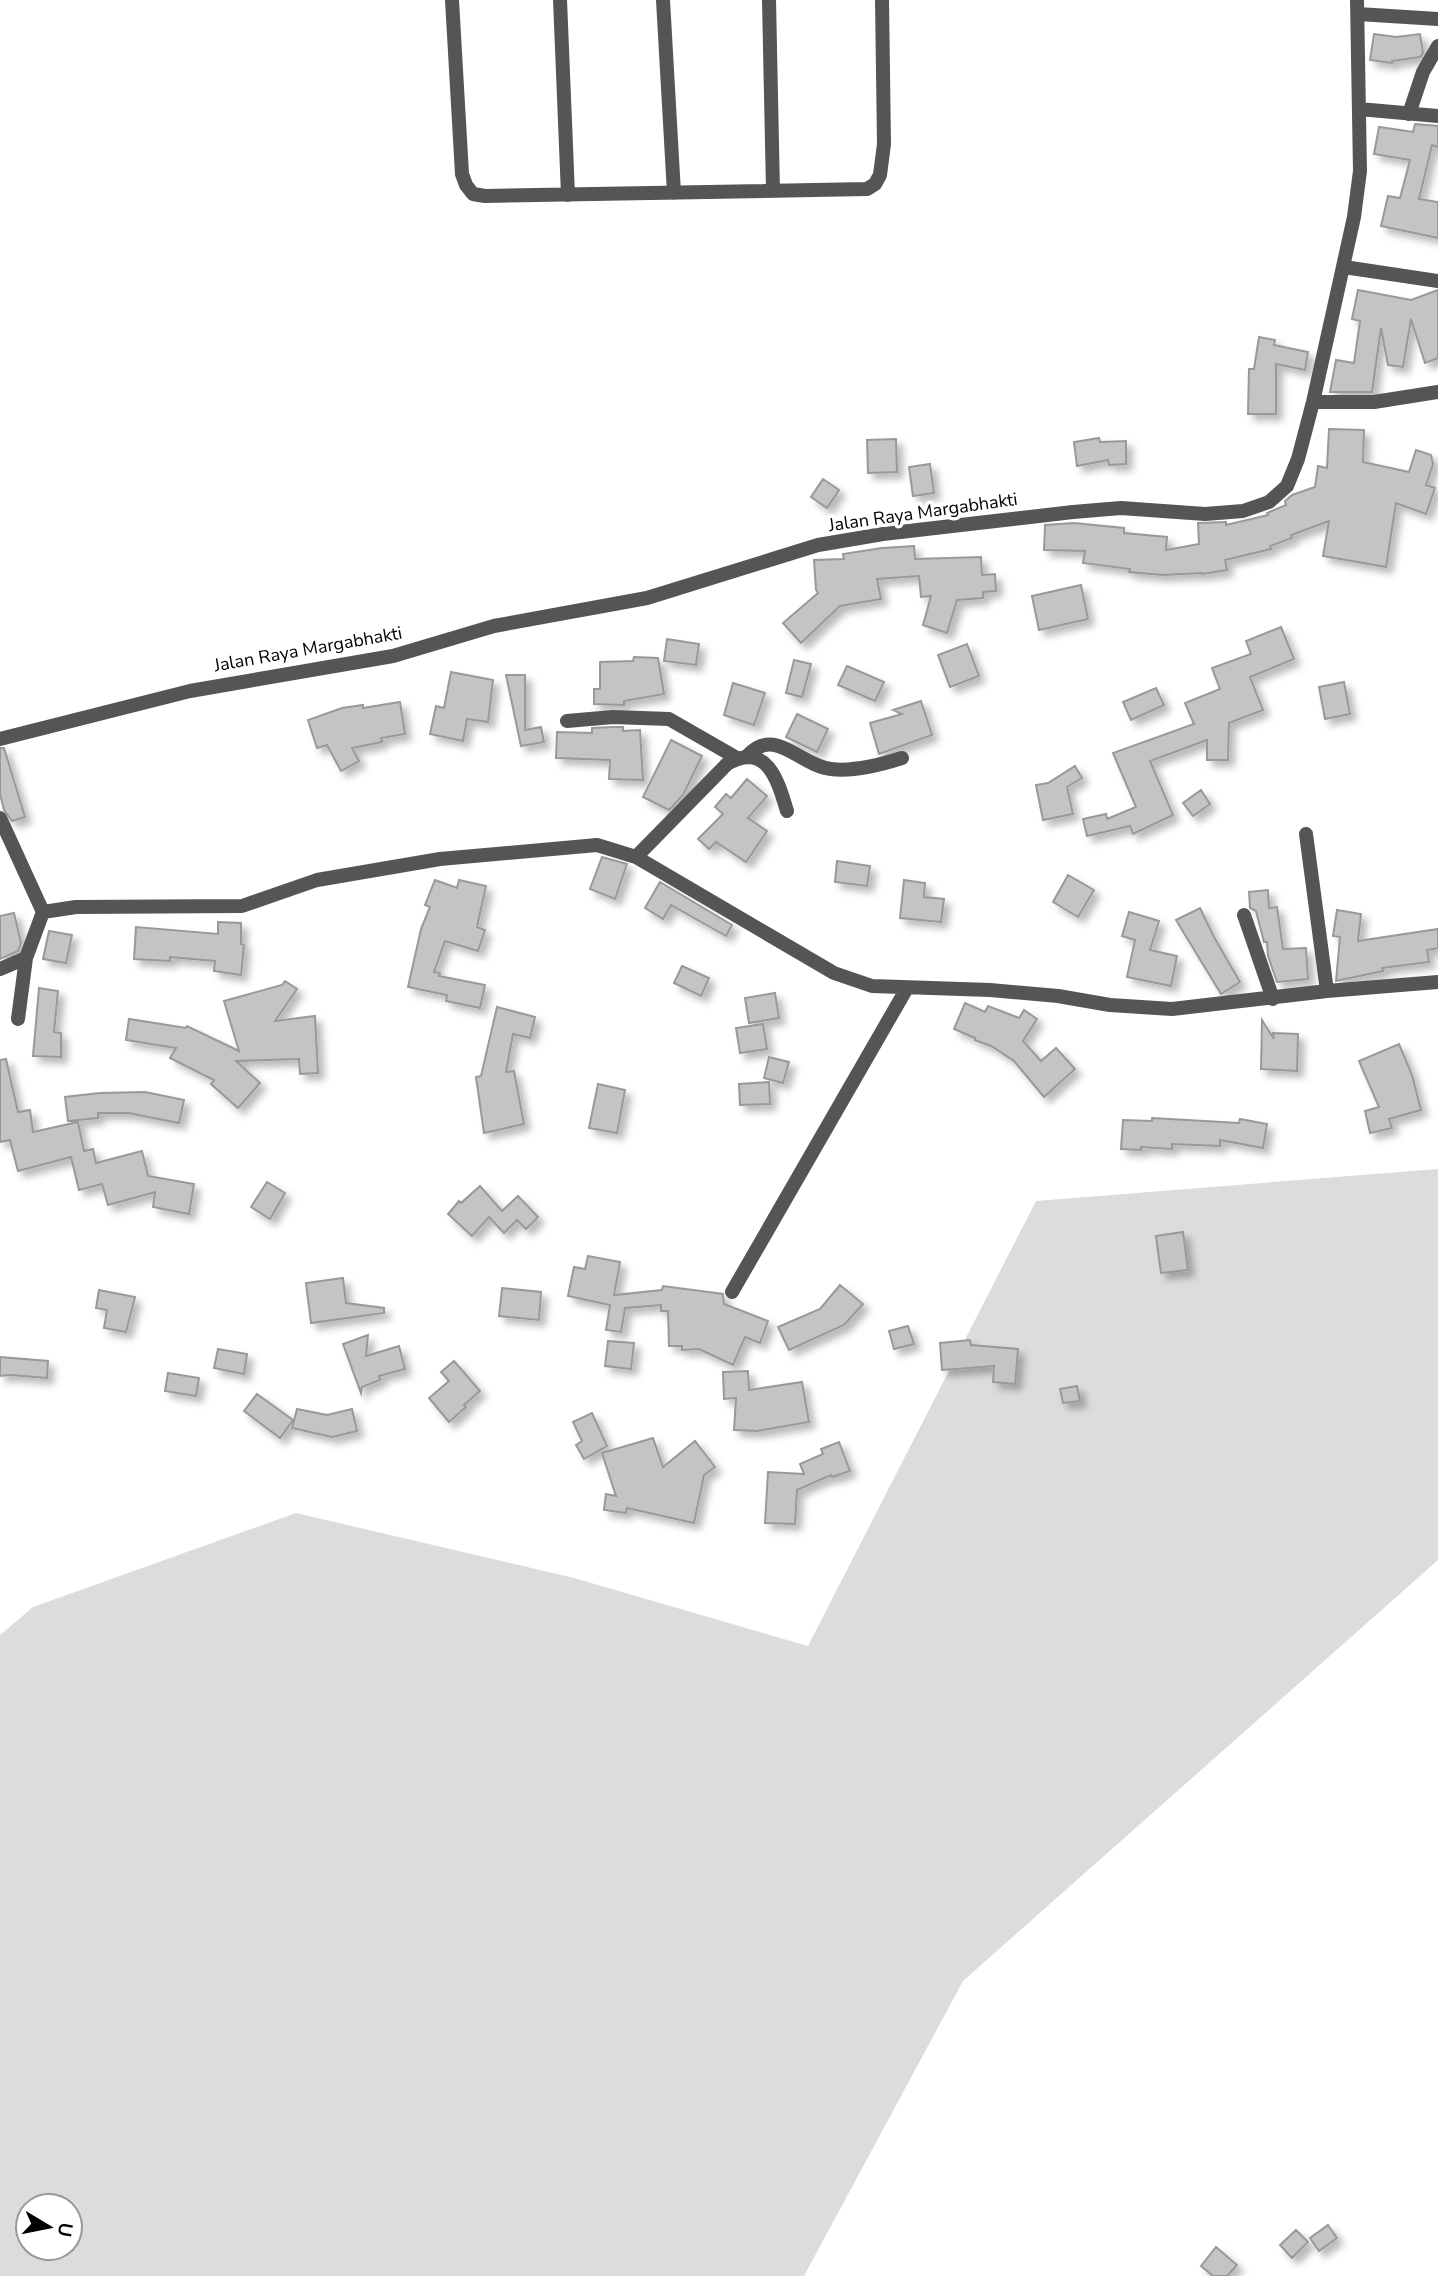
<svg xmlns="http://www.w3.org/2000/svg" width="1438" height="2276" viewBox="0 0 1438 2276" font-family="'Nunito Sans',sans-serif">
	<defs>
		<filter id="shadow"><feDropShadow dx="6" dy="6" stdDeviation="3.5" flood-color="#0004"/></filter>
	</defs>
	<rect width="100%" height="100%" fill="#fff"/>
	<path fill="#dcdcdc" fill-rule="evenodd" d="M1438,1169V1560L963,1981L804,2276H0V1635L33,1607L296,1513L574,1578L808,1646L1036,1201ZM28,2206H70V2248H28Z"/>
	<path fill="#c4c4c4" stroke="#999" stroke-width="2" filter="url(#shadow)" d="M1374,34L1396,37L1420,34L1423,53L1420,57L1392,61V63L1370,60Z
		M1415,124L1438,126V147L1432,145L1419,199L1438,202V238L1381,226L1388,196L1400,198L1410,160L1374,154L1379,127L1413,132Z
		M1358,290L1411,300L1438,290V358L1425,363L1411,319L1403,367L1388,365L1381,328L1372,392H1330L1336,360L1354,363L1360,321L1352,319Z
		M1259,337L1275,340L1274,345L1308,352L1305,370L1276,364V414H1248L1249,369H1254Z
		M1329,429L1364,430L1363,462L1409,472L1416,450L1431,455L1433,464L1426,485L1435,488L1426,514L1396,503L1386,567L1323,556L1329,521L1291,535L1292,538L1270,546L1271,549L1225,560L1227,570L1202,574V573L1163,575L1129,572L1130,569L1083,563L1085,551L1044,550L1045,525L1074,523L1124,528V533L1167,537L1166,550L1199,544L1198,523L1226,522V525L1268,515L1267,513L1286,505L1285,501L1292,495L1315,487L1318,466L1327,468Z
		M1099,438L1100,442L1126,441V464L1109,465L1108,460L1077,466L1074,442Z
		M896,439L897,472L868,473L867,440Z
		M930,464L934,493L913,496L909,467Z
		M823,479L839,490L827,508L811,497Z
		M914,546L915,559L981,557L982,575L995,574L996,591L983,592V598L957,600L947,633L923,625L931,596L921,597L919,576L877,579L881,599L840,606L801,643L783,623L818,593L816,590L814,560L844,559L843,554L882,548Z
		M1081,585L1088,619L1039,630L1032,596Z
		M1281,627L1294,659L1250,677L1263,710L1229,723L1228,760H1207V740L1150,761L1173,815L1133,834L1130,826L1087,836L1083,819L1106,814L1107,819L1136,807L1113,753L1194,724L1185,703L1220,689L1212,668L1251,654L1246,641Z
		M667,639L699,644L696,665L664,661Z
		M967,644L979,676L950,687L938,655Z
		M634,657L658,658L664,694L624,701V705L594,704V689H600V662L633,661Z
		M794,660L811,664L802,697L786,693Z
		M847,666L884,682L875,701L838,685Z
		M451,672L493,680L488,722L467,719L463,741L430,734L436,706L444,708Z
		M506,675H525V730L541,727L544,742L521,746Z
		M1344,682L1350,714L1325,719L1319,687Z
		M733,683L765,693L754,725L724,715Z
		M1156,688L1164,705L1131,720L1123,702Z
		M921,701L932,735L879,754L870,723L902,714L893,710Z
		M400,702L405,734L381,738L382,742L352,748L359,761L341,771L327,745L317,748L308,720L342,708L363,705V708Z
		M797,714L828,729L817,752L786,737Z
		M613,727H623V731L640,730L643,780L609,779L610,760L556,758L557,732L592,733V728Z
		M671,740L702,756L683,795L669,810L643,797Z
		M0,748H4L25,817L12,821L4,810L0,794Z
		M1075,766L1082,778L1067,787L1073,814L1043,820L1036,785L1048,783Z
		M747,779L767,796L748,818L767,831L746,862L716,842L709,849L698,839L723,814L715,807L726,794L731,798Z
		M1201,790L1210,804L1193,816L1183,803Z
		M602,857L627,864L615,899L590,889Z
		M837,861L870,866L867,886L835,882Z
		M1068,875L1094,890L1078,917L1053,902Z
		M435,880L457,888L459,880L486,886L477,927L485,930L478,951L445,941L434,972L440,973L439,976L485,985L480,1008L446,1001L447,995L408,987L421,929L430,907L425,905Z
		M904,880L925,883L924,897L944,899L941,922L900,918Z
		M660,882L732,925L726,936L671,905L663,919L645,908Z
		M1268,890L1269,908L1277,907L1283,949L1306,948L1308,979L1277,982L1268,956L1267,942H1264L1256,911L1250,908L1249,892Z
		M1200,908L1214,937L1240,982L1221,994L1176,920Z
		M1337,910L1361,914L1358,941L1438,929V948L1427,950L1429,962L1382,968L1383,971L1336,981L1340,937L1333,936Z
		M1129,912L1159,921L1150,950L1177,956L1171,986L1127,977L1135,940L1122,936Z
		M14,913L21,943L18,951L0,959V916Z
		M218,922L241,923V944L244,945L241,975L214,971L215,961L170,957V961L134,959L136,927L218,934Z
		M49,931L72,935L66,963L43,959Z
		M682,966L709,978L701,996L674,983Z
		M285,981L297,989L275,1021L315,1016L318,1073L300,1074L299,1059L236,1061L260,1083L238,1108L211,1084L214,1080L170,1058L176,1048L126,1040L129,1019L186,1028L187,1026L239,1051L224,1001L282,985Z
		M39,988L58,991L54,1032L61,1033V1057L33,1056Z
		M775,993L779,1018L749,1023L745,998Z
		M965,1003L985,1012L988,1006L1019,1018L1024,1010L1037,1019L1023,1041L1041,1061L1056,1048L1075,1069L1044,1097L1014,1061L991,1046L975,1040V1038L954,1029Z
		M497,1007L535,1017L530,1038L513,1034L506,1072L514,1071L524,1124L484,1133L476,1077L481,1076Z
		M1262,1020L1274,1039L1273,1033L1298,1034L1297,1071L1261,1069Z
		M763,1024L767,1049L740,1053L736,1028Z
		M1399,1044L1412,1075L1421,1110L1389,1119L1392,1128L1370,1133L1365,1111L1379,1107L1359,1061Z
		M769,1057L789,1062L783,1083L764,1078Z
		M6,1059L18,1112L30,1110L33,1132L78,1122L84,1151L93,1149L96,1163L142,1151L148,1176L194,1184L189,1214L153,1207L155,1192L108,1205L102,1184L79,1190L71,1157L18,1171L10,1140L0,1142V1060Z
		M769,1082L770,1104L740,1105L739,1084Z
		M598,1084L625,1090L617,1133L589,1128Z
		M145,1092L184,1100L179,1123L128,1113H98V1118L68,1121L65,1097L100,1093Z
		M1152,1118L1239,1123L1240,1119L1267,1124L1263,1148L1220,1140V1146L1172,1144V1149L1141,1147V1150L1121,1149L1123,1120L1152,1121Z
		M267,1182L285,1193L270,1219L251,1207Z
		M480,1186L502,1211L518,1196L538,1217L526,1229L517,1220L504,1233L489,1217L472,1236L448,1214L459,1201L461,1203Z
		M1183,1232L1188,1270L1161,1273L1156,1236Z
		M588,1256L620,1262L614,1295L662,1290L663,1286L723,1294L724,1304L768,1321L760,1343L745,1337L733,1365L699,1349L682,1350V1346H669L668,1311H661V1305L625,1308L621,1332L606,1330L610,1305L568,1296L574,1267L585,1269Z
		M343,1278L346,1303L384,1308V1313L311,1323L306,1283Z
		M840,1285L863,1304L844,1325L789,1350L778,1327L820,1309Z
		M502,1288L541,1292L539,1320L499,1316Z
		M99,1290L135,1297L126,1332L104,1328L107,1310L96,1308Z
		M908,1326L914,1344L894,1349L889,1331Z
		M368,1335L366,1356L399,1346L405,1369L379,1376L380,1380L362,1387L361,1393L343,1344Z
		M970,1340L971,1345L1018,1349L1015,1384L993,1382L994,1366L942,1370L940,1343Z
		M608,1341L634,1343L631,1369L605,1366Z
		M218,1349L247,1354L244,1374L214,1368Z
		M0,1357L48,1361L47,1378L11,1375L0,1376Z
		M454,1361L480,1391L464,1405L466,1407L449,1422L429,1398L449,1381L441,1372Z
		M748,1371L749,1390L802,1382L809,1422L757,1431L734,1430L736,1398L724,1399L723,1372Z
		M168,1373L199,1378L196,1396L165,1391Z
		M1077,1386L1080,1401L1063,1403L1060,1389Z
		M257,1394L293,1420L280,1438L244,1411Z
		M297,1409L327,1415L352,1409L357,1431L332,1437L292,1428Z
		M592,1413L607,1446L584,1459L576,1445L582,1441L573,1422Z
		M653,1438L663,1467L695,1441L715,1467L704,1475L694,1523L627,1508L626,1513L604,1510L606,1494L616,1496L602,1453Z
		M839,1442L850,1471L832,1477L831,1475L797,1490L795,1524L765,1523L768,1472L804,1474L800,1464L823,1454L821,1449Z
		M1328,2225L1337,2238L1319,2251L1310,2238Z
		M1296,2230L1308,2242L1292,2258L1280,2245Z
		M1216,2247L1237,2265L1227,2276H1213L1201,2266Z"/>
	<g fill="none" stroke-linecap="round" stroke-linejoin="round">
		<path stroke="#555" stroke-width="14" d="M452,0L462,174L466,185L473,194L485,196L867,189L875,184L880,175L884,144L882,0
			M560,0L568,195
			M663,0L674,193
			M769,0L773,191
			M1358,14L1438,19
			M1359,109L1438,116
			M1409,114L1423,72L1438,46
			M1344,267L1438,281
			M1313,402H1374L1438,392
			M567,721L613,717L669,719L737,758
			M0,739L190,691L393,656L494,626L647,598L818,545L883,534L1073,512L1121,508L1205,514L1243,511L1269,502L1287,486L1298,459L1313,402L1354,217L1360,171L1357,0
			M747,756C775,725 800,766 831,769C854,772 880,765 902,758
			M0,818L43,912L76,907L242,906L317,880L440,859L597,845L636,857L834,973L872,986L990,990L1058,996L1110,1005L1172,1009L1327,991L1438,982
			M1306,834L1327,991
			M636,857L727,764C767,741 778,781 787,811
			M1244,915L1273,999
			M0,969L26,958
			M18,1019L26,958L43,912
			M732,1292L907,988"/>
	</g>
	<g text-anchor="middle" dominant-baseline="central" stroke-width="7" stroke-linejoin="round" paint-order="stroke">
		<g font-size="18" fill="#000" stroke="#fff">
			<text transform="translate(923 512) rotate(-8)">Jalan Raya Margabhakti</text>
			<text transform="translate(308 649) rotate(-10)">Jalan Raya Margabhakti</text>
		</g>
	</g>
	<g transform="translate(49 2227) rotate(100)"><circle r="33" fill="#ffffff" stroke="#999999" stroke-width="2"/>
	<path d="M0-5L12 26L0 18L-12 26Z" fill="#000000"/>
	<text y="-10" font-size="19" font-weight="bold" text-anchor="middle" fill="#000000">U</text>
	</g>
</svg>
